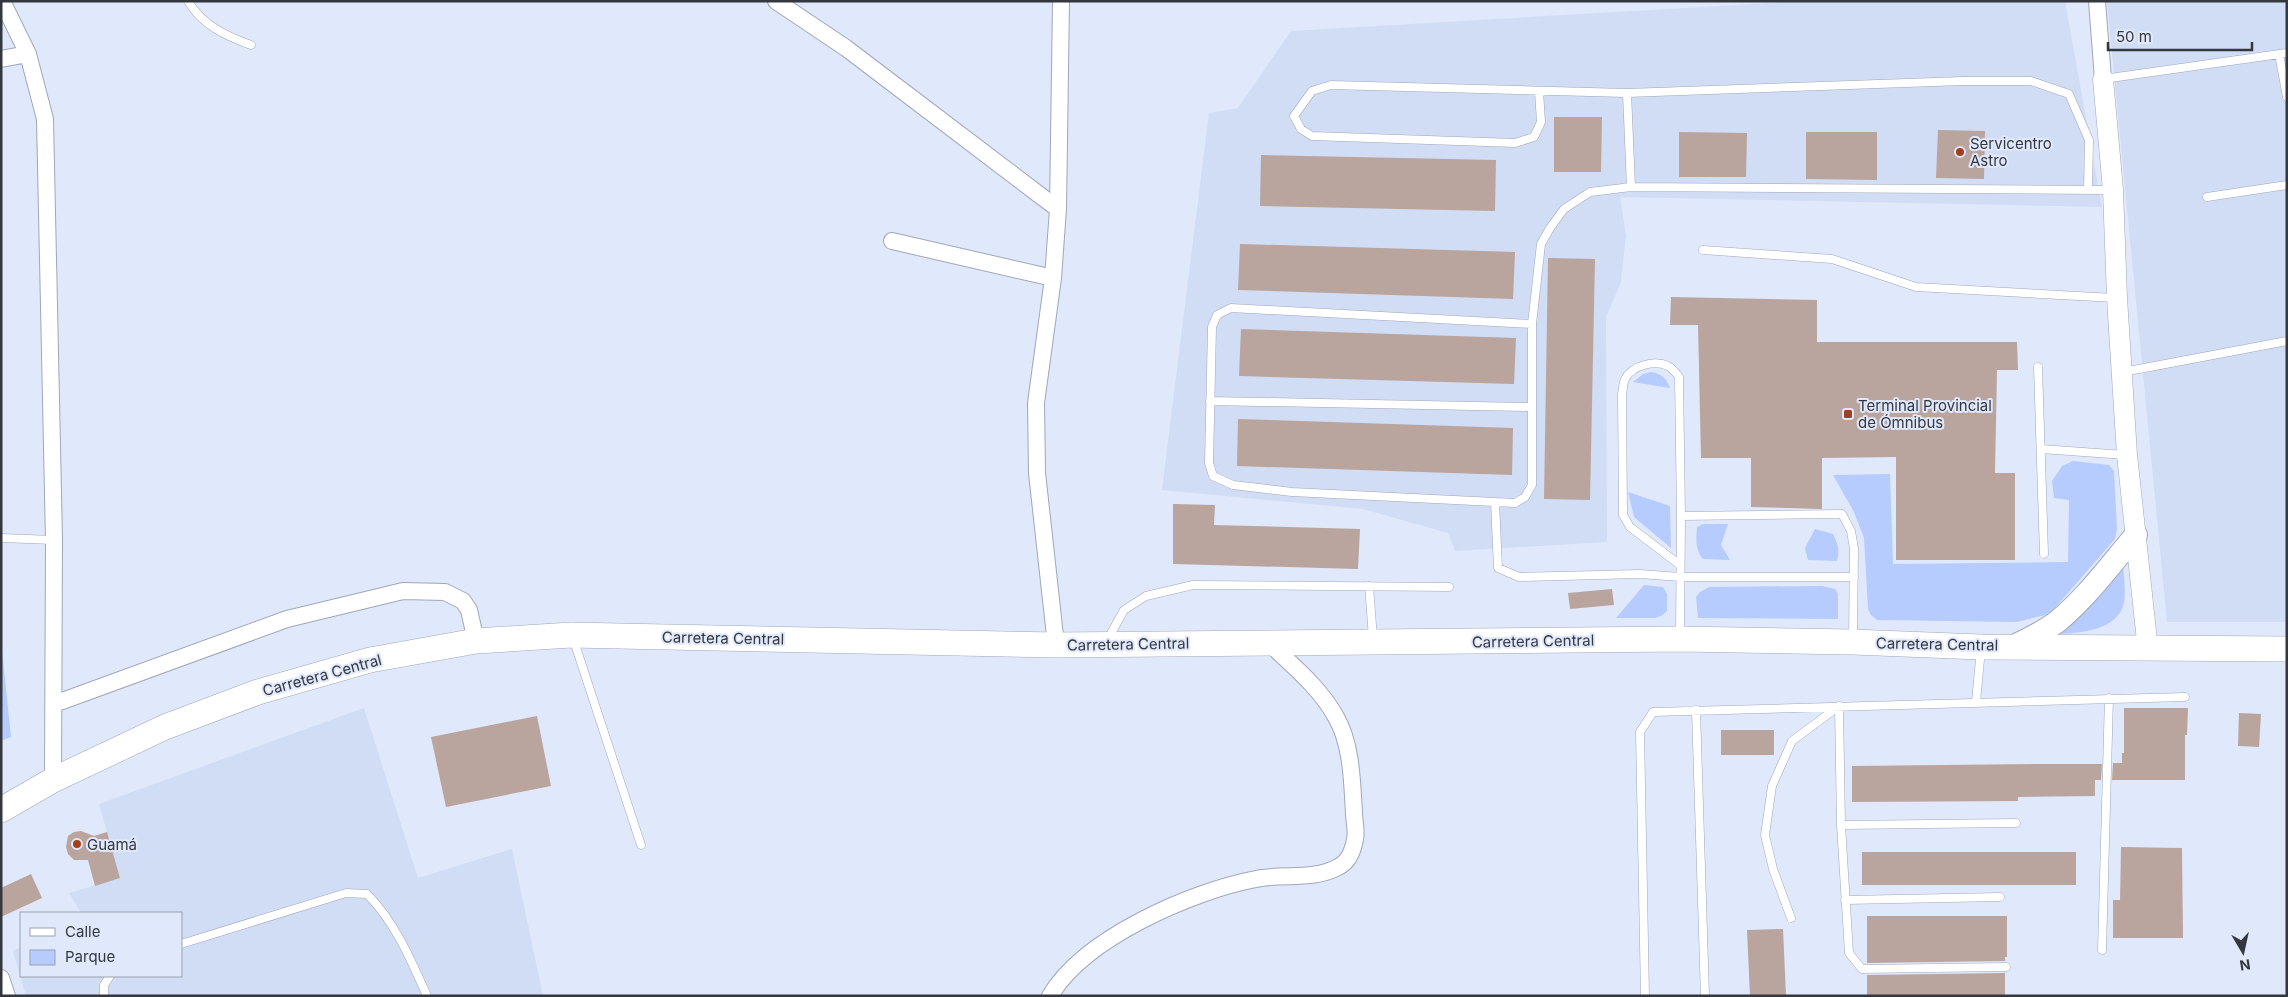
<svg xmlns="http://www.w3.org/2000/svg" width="2288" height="997" viewBox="0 0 2288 997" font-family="Inter,sans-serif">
	<rect width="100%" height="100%" fill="#e0e8fb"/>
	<path fill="#d1dcf5" d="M1804,1H2065L2102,207L1620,197L1626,235L1621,282L1606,317L1607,542L1455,551L1448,533L1363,509L1162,490L1209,113L1238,108L1291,31Z
		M2107,1H2287V622H2167Z
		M364,708L418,878L512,849L543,996H26L13,951L21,947V976H181V913H81L69,893L120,878L99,804Z"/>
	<path fill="#b6cbfe" d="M1651,372C1662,374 1666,378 1670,388L1633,382L1643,374Z
		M2073,461L2109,465L2114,471L2117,529L2115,539L2054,609L2045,615L2017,622L1877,620L1871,615L1868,609L1864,538L1854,512L1833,475L1890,474L1893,564L2068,562L2069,500L2054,498L2052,481L2062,466Z
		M1628,492L1670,506L1671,548L1634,517Z
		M1703,524H1728L1721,545L1730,560L1703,559C1695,549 1696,539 1697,527Z
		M1815,529L1833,534C1838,544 1840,550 1837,561L1808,560L1805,548Z
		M2123,567C2124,578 2126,592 2124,602C2119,630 2081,633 2059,634Z
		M1644,585L1663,587L1667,594V611L1661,616L1655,618H1616Z
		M1822,586L1835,589L1838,594V619L1698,618L1696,597L1700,592L1709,587Z
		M1,641L11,737L1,741Z"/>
	<path fill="#baa49e" d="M1554,117H1602L1601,172H1554Z
		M1938,130L1985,131L1984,179L1936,178Z
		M1679,132L1747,133L1746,177H1679Z
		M1806,132H1877V180L1806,179Z
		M1261,155L1496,160L1495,211L1260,206Z
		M1240,244L1515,252L1513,299L1238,290Z
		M1548,258L1595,259L1590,500L1544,499Z
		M1671,297L1817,300V342H2017L2018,370H1997L1995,473H2015V560H1896V457L1822,458V509L1751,507V458H1701L1698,325H1670Z
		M1241,329L1516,338L1514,384L1239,376Z
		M1238,419L1513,428L1512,475L1237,466Z
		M1173,504L1215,505L1214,525L1360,529L1358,569L1173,564Z
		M1612,589L1614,605L1570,609L1568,593Z
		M2124,708H2188L2187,735H2185V780H2112L2113,763H2122V753H2124Z
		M2239,713L2261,714L2259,747L2238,746Z
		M537,716L551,786L446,807L431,737Z
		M1721,730H1774V755H1721Z
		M2043,764H2102L2101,780H2095V796L2018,797V801L1852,802V766Z
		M81,831L94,836L107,832L120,878L95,886L88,860H74L68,854L66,847L68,836L74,832Z
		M2121,847L2182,848L2183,938H2113V900H2120Z
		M1862,852H2076V885H1862Z
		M31,874L42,898L1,917V888Z
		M1867,916H2007V957H2005V961L1867,963Z
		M1783,929L1786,996H1750L1747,930Z
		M2005,973V996H1867V975Z"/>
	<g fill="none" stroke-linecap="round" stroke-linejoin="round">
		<defs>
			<path id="service" d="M188,1C202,25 226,36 251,45
				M2279,54L2287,97
				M2103,79L2287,53
				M1539,91L1541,122L1534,137L1515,143L1312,136L1301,129L1294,116L1312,91L1331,85L1627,93
				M1631,187L1627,93L1963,81H2031L2069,94L2089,140L2088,190
				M2207,197L2287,185
				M1703,250L1832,259L1916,287L2115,298
				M1231,308L1532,324V485L1525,497L1515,503L1292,492L1233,485L1213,476L1209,463L1212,327L1217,315Z
				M1532,324L1541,244L1550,228L1564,209L1590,192L1631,187L2111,190
				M2038,367L2044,554
				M2123,372L2287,341
				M1210,401L1532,407
				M2041,449L2125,455
				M1495,502L1498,568L1519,577L1640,574L1680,577H1854
				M1681,516L1842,514L1851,531L1854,549L1853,638
				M1,538L54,540
				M1369,586L1373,638
				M1680,635L1681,516L1679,377C1676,373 1672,368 1668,366C1655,360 1632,365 1625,379C1623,383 1623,390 1622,394L1623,515L1630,527L1680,565
				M573,638L641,845
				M1108,639L1124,610L1146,596L1193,585L1449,587
				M1976,702L1981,649
				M1839,706L1841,825L1849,953L1862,969L2006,967
				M1696,710L1705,996
				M1841,825L2016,823
				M1845,900L2000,897
				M1791,918L1773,869L1765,835L1772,786L1792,741L1839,706
				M181,944L346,893L367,894C395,922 411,960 427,996
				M2102,950L2109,698
				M104,996V985L110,976
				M1645,996L1640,732L1653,712L2185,697"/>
			<path id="minor" d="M2,1L28,54L45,119L54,540L53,780
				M776,1L846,48L1058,209
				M2097,1L2103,79
				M1,59L28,54
				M892,241L1053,278
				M1056,645L1037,473L1036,403L1053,278L1058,209L1061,1
				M54,704L287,619L403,591L445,592L463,601L469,610L476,641
				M1,978L7,996
				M1050,996C1084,938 1192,891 1256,879C1283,873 1313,881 1338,867C1349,862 1353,851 1355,839C1357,831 1354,821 1354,813C1352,782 1352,745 1336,717C1320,688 1294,667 1270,644"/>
			<path id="tertiary" d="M2103,79L2113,190L2117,298L2127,455L2148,650"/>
			<path id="secondary" d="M2014,646C2029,639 2044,632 2058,621C2087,597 2111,564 2136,535"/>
			<path id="primary" d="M1,810L53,780L165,727L258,692L370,660L476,641L571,635L1056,645L1680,639L1852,642L1981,647L2287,649"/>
		</defs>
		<use href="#service" stroke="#a0a7b9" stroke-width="9"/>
		<use href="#minor" stroke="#a0a7b9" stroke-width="18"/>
		<use href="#tertiary" stroke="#a0a7b9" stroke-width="21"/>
		<use href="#secondary" stroke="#a0a7b9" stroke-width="24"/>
		<use href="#primary" stroke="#a0a7b9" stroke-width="26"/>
		<use href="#service" stroke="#fff" stroke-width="8"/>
		<use href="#minor" stroke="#fff" stroke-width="16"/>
		<use href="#tertiary" stroke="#fff" stroke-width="20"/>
		<use href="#secondary" stroke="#fff" stroke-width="22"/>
		<use href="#primary" stroke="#fff" stroke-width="25"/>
	</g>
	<g fill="#a53e1e" stroke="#e0e8fb" stroke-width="2">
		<circle cx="1960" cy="152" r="5"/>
		<rect x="1843" y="409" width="10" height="10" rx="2.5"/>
		<circle cx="77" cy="844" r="5"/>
	</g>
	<g text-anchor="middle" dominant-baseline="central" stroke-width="4" stroke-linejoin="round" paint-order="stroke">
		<g font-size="15" fill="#34373e" stroke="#e0e8fb" text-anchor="start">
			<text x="1970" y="143">Servicentro<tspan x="1970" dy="17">Astro</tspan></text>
			<text x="1858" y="405">Terminal Provincial<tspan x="1858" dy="17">de Ómnibus</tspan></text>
			<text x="87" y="844">Guamá</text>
		</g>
		<g font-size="15" fill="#34373e" stroke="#e0e8fb">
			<text transform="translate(723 638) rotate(1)">Carretera Central</text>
			<text transform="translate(1533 641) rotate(-1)">Carretera Central</text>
			<text transform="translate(1128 644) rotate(-1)">Carretera Central</text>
			<text transform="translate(1937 644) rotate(1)">Carretera Central</text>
			<text transform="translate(322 675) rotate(-15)">Carretera Central</text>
		</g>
	</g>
	<rect width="2288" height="997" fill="none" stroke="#34373e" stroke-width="5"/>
	<rect x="20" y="912" width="162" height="65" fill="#e0e8fb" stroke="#9ba1af"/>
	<rect x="30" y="928" width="25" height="8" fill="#ffffff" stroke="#9ba1af"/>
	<text x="65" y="937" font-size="15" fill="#34373e">Calle</text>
	<rect x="30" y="950" width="25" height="15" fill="#b6cbfe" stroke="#9ba1af"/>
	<text x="65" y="962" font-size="15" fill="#34373e">Parque</text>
	<g transform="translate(2243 952) rotate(171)" stroke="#e0e8fb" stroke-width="4" paint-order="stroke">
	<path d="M0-4L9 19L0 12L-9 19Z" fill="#34373e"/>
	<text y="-8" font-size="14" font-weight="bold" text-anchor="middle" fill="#34373e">N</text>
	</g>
	<path d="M2108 42v8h144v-8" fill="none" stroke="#34373e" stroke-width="2.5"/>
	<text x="2116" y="42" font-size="15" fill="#34373e" stroke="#e0e8fb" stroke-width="4" paint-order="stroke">50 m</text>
</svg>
